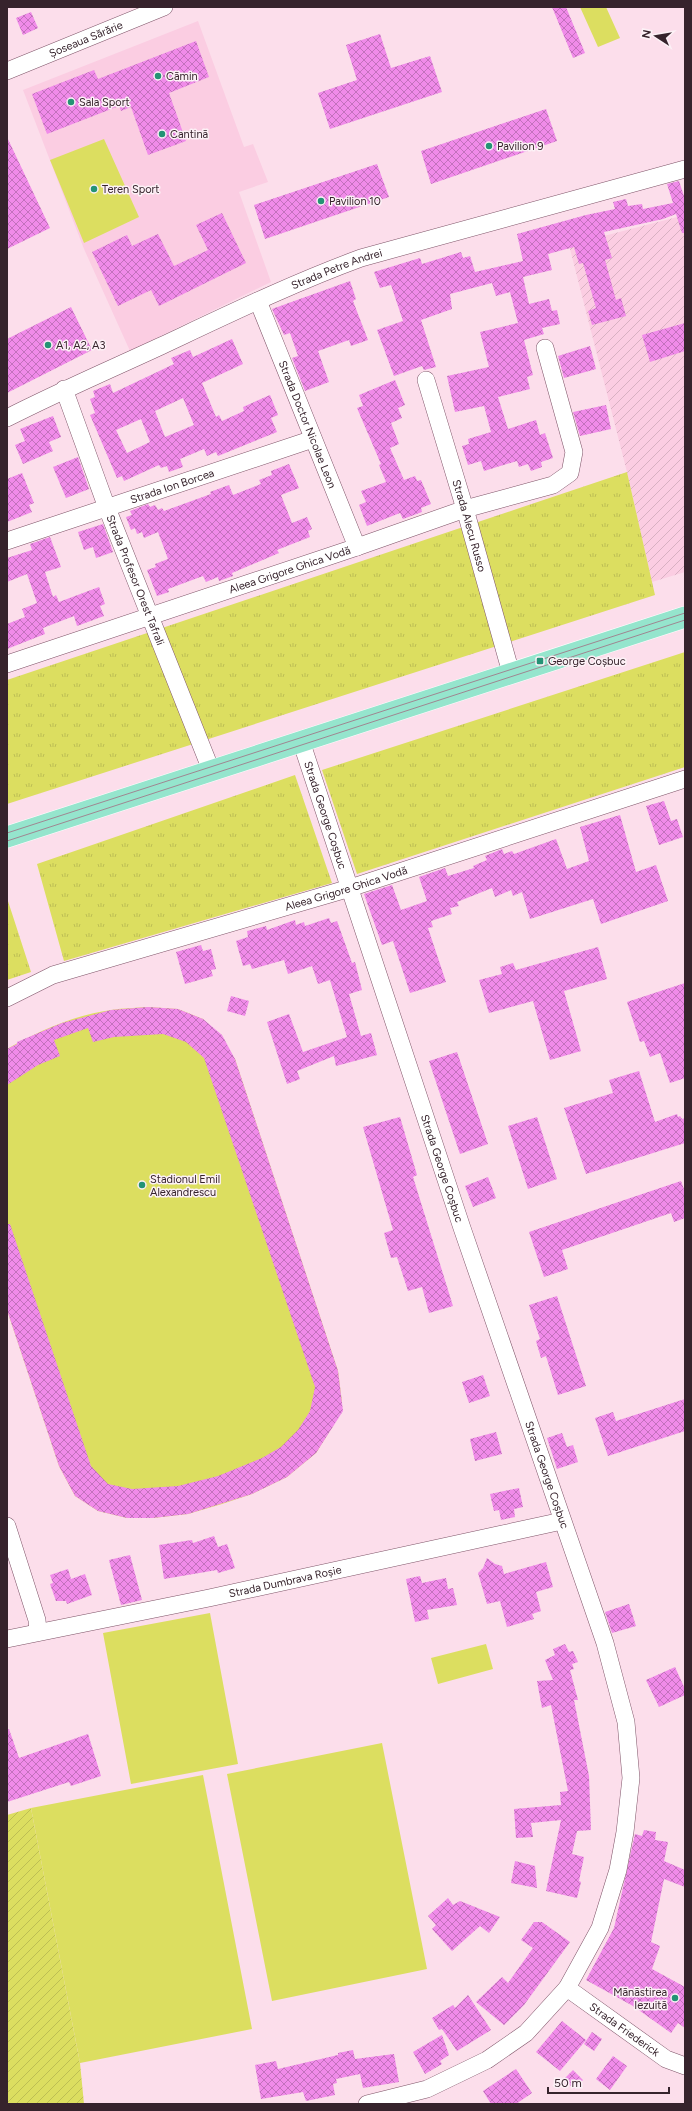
<svg xmlns="http://www.w3.org/2000/svg" width="692" height="2111" viewBox="0 0 692 2111" font-family="Figtree,sans-serif">
	<defs>
		<pattern id="industrial-furrows" width="10" height="10" patternUnits="userSpaceOnUse"><rect width="10" height="10" fill="#fbcde2"/><path d="M-1 1l2-2M0 10L10 0M9 11l2-2" fill="none" stroke="#d8b0c2"/></pattern>
		<pattern id="grass-tufts" width="24" height="20" patternUnits="userSpaceOnUse"><rect width="24" height="20" fill="#dcde60"/><path d="M3 7l-1-3M5 7V3M7 7l1-3M15 17l-1-3M17 17v-4M19 17l1-3" fill="none" stroke="#bdbe54"/></pattern>
		<pattern id="garden-furrows" width="10" height="10" patternUnits="userSpaceOnUse"><rect width="10" height="10" fill="#dcde60"/><path d="M-1 1l2-2M0 10L10 0M9 11l2-2" fill="none" stroke="#bdbe54"/></pattern>
		<pattern id="building-cross-hatch" width="8" height="8" patternUnits="userSpaceOnUse"><rect width="8" height="8" fill="#f08be9"/><path d="M0 0l8 8M0 8l8-8" fill="none" stroke="#c371bd"/></pattern>
	</defs>
	<rect width="100%" height="100%" fill="#fcdeeb"/>
	<path fill="#fbcde2" d="M198,21L244,147L253,144L268,182L239,192L271,282L130,351L84,249L23,90Z"/>
	<path fill="url(#industrial-furrows)" d="M685,215V572L652,582L627,472L569,245Z"/>
	<path fill="url(#grass-tufts)" d="M627,472L655,595L7,804V680Z
		M685,652V767L357,874L322,770Z
		M295,775L332,883L64,961L37,864Z
		M7,898L31,972L7,980Z"/>
	<path fill="url(#garden-furrows)" d="M31,1808L80,2063L84,2104H7V1815Z"/>
	<path fill="#dcde60" d="M580,7H606L620,38L598,47Z
		M104,139L139,217L84,243L50,160Z
		M148,1007L178,1009L203,1019L235,1059L338,1371L342,1402L333,1426L316,1453L287,1477L252,1494L222,1504L188,1514L153,1518H127L98,1511L75,1496L59,1466L7,1310V1049C39,1031 74,1015 111,1010C123,1008 136,1008 148,1007Z
		M210,1613L238,1764L131,1784L103,1633Z
		M486,1644L493,1669L438,1684L431,1658Z
		M382,1743L427,1969L272,2001L227,1774Z
		M203,1775L252,2029L80,2063L31,1808Z"/>
	<path fill="url(#building-cross-hatch)" fill-rule="evenodd" d="M552,7H566L585,53L573,58Z
		M31,12L38,28L23,35L16,18Z
		M380,34L391,68L430,56L442,92L330,129L318,93L357,80L346,45Z
		M196,41L209,77L169,93L186,141L148,155L131,107L121,111L119,106L47,134L32,94L94,70L98,79Z
		M546,109L557,141L431,184L421,151Z
		M7,137L50,228L7,249Z
		M377,164L389,197L265,239L254,205Z
		M679,181L685,199V233H682L676,214L663,219L604,232L612,258L605,260L616,300L621,298L626,316L592,325L588,311L596,308L583,263L579,264L574,247L548,254L552,270L523,277L529,304L549,299L552,311L557,310L560,324L542,328L544,334L524,340L533,375L527,377L530,389L498,397L508,429L536,420L540,435L545,433L553,458L541,462L542,467L531,471L528,464L519,467L517,461L484,471L481,461L468,465L462,446L469,444L468,439L491,432L484,406L455,412L447,376L489,367L480,332L518,323L510,292L496,296L492,283L450,294L452,309L421,320L436,367L424,370L422,366L394,376L377,330L403,321L391,285L380,288L374,272L420,258L422,264L461,252L463,258L470,256L475,272L523,261L517,234L586,215L615,209L613,202L626,199L628,206L642,204L643,209L673,203L667,184Z
		M222,213L246,263L159,306L151,290L118,306L92,252L127,235L132,246L158,234L174,266L208,250L196,225Z
		M350,281L356,299L353,301L368,340L351,346L349,340L318,351L329,382L305,391L292,358L298,356L290,333L284,335L272,309Z
		M71,307L92,350L7,393V339Z
		M685,323V351L650,362L642,335Z
		M232,339L243,364L202,383L216,417L219,415L222,421L244,411L243,407L270,395L278,415L271,418L277,432L218,456L216,452L207,456L204,449L180,459L183,467L169,472L167,466L161,468L159,465L124,481L122,476L117,478L90,415L95,413L90,399L95,397L93,391L110,384L113,393L174,364L171,358L190,350L193,357ZM183,398L194,425L165,437L155,411ZM141,419L150,442L127,453L116,430Z
		M590,346L596,369L564,378L558,356Z
		M395,380L405,405L398,408L402,418L391,423L399,444L390,448L404,480L415,476L417,481L421,480L431,504L421,508L422,512L403,519L400,513L367,526L359,505L366,502L361,491L386,482L379,465L381,464L357,408L363,406L359,395Z
		M606,405L611,429L580,436L573,412Z
		M53,416L61,437L49,442L53,451L23,464L15,445L25,441L20,429Z
		M78,457L89,489L66,498L53,467Z
		M289,464L299,488L281,495L292,523L307,517L312,529L308,531L310,537L277,550L279,553L232,573L233,576L219,581L218,577L206,582L203,576L168,589L169,592L157,596L147,570L156,567L155,564L168,559L158,532L144,538L142,532L137,534L135,528L131,530L126,517L132,515L130,511L148,504L150,507L155,505L158,510L162,508L164,511L211,494L210,492L229,485L233,495L261,484L259,480L272,475L271,471Z
		M22,473L34,503L29,505L32,512L7,522V479Z
		M103,524L113,552L96,558L93,547L84,550L78,532Z
		M50,537L61,567L45,572L53,597L56,595L59,602L99,587L105,604L100,606L104,616L77,626L74,616L43,628L45,634L7,649V624L25,617L22,609L37,603L27,574L7,582V558L32,550L30,544Z
		M664,801L671,821L677,819L683,837L659,845L646,806Z
		M620,815L636,872L656,865L668,901L601,924L593,899L530,919L522,892L513,896L511,890L495,897L492,888L457,902L459,906L450,908L452,914L431,921L433,927L428,928L446,982L410,993L393,941L382,945L364,894L392,885L401,910L427,901L419,877L445,868L448,876L474,868L473,866L487,860L485,856L502,849L504,854L512,851L514,854L556,839L567,869L589,861L580,827Z
		M329,918L331,923L337,921L352,963L355,962L362,990L349,994L361,1036L371,1033L377,1055L336,1066L334,1056L297,1071L300,1079L287,1084L267,1022L289,1014L303,1052L347,1037L330,980L318,984L312,966L288,974L284,960L252,969L250,964L243,966L236,941L248,937L247,931L266,926L267,930L295,920L296,925L304,922L305,926Z
		M201,945L203,951L211,949L216,969L211,970L213,976L185,984L176,952Z
		M598,947L607,979L564,991L581,1051L550,1060L533,1001L489,1013L479,980L502,974L500,967L513,963L516,970Z
		M685,983V1078L670,1083L660,1053L650,1057L644,1041L640,1042L627,1002Z
		M231,996L249,1001L245,1016L227,1011Z
		M148,1007L178,1009L203,1019L222,1035L235,1059L338,1371L343,1411L316,1453L287,1477L252,1494L188,1514L153,1518H127L98,1511L75,1496L59,1466L7,1310V1224H10L91,1466L108,1484L132,1489L178,1486L218,1476L262,1458L281,1447L298,1430L310,1411L315,1387L204,1058L186,1042L163,1034L114,1037L93,1042L88,1028L54,1040L60,1056L38,1065L7,1085V1049L17,1044V1042L62,1023L111,1010Z
		M457,1052L488,1144L460,1154L429,1061Z
		M639,1071L655,1122L677,1114L678,1117L680,1116L682,1119L685,1118V1143L586,1174L564,1108L613,1093L609,1080Z
		M400,1117L417,1175L413,1177L453,1306L429,1313L422,1287L408,1291L397,1257L391,1258L384,1233L393,1230L363,1127Z
		M537,1117L557,1179L528,1189L508,1126Z
		M488,1177L496,1198L473,1207L465,1186Z
		M681,1181L685,1192V1218L674,1222L671,1213L562,1250L568,1269L544,1277L529,1232Z
		M557,1296L586,1386L558,1395L546,1356L541,1358L536,1341L540,1339L529,1305Z
		M483,1375L490,1396L469,1403L462,1382Z
		M685,1399V1431L608,1456L595,1418L613,1412L616,1421Z
		M496,1432L502,1454L475,1461L470,1439Z
		M562,1433L567,1447L573,1445L578,1462L557,1469L547,1438Z
		M519,1488L523,1507L514,1509L515,1517L501,1520L499,1510L494,1511L490,1494Z
		M214,1536L218,1547L227,1544L235,1568L218,1573L217,1570L164,1579L159,1545L192,1540L193,1543Z
		M130,1555L142,1600L121,1605L109,1560Z
		M487,1558L495,1564L502,1566L504,1574L546,1562L553,1587L536,1592L541,1611L532,1614L534,1619L507,1627L500,1601L487,1604L478,1573L483,1568Z
		M68,1569L71,1579L85,1574L92,1595L67,1604L66,1601H56L50,1584L53,1583L50,1575Z
		M420,1576L422,1583L446,1578L448,1589L453,1588L457,1605L427,1610L429,1619L415,1622L406,1579Z
		M629,1604L636,1626L612,1633L605,1612Z
		M565,1644L569,1652L573,1651L578,1662L572,1664L574,1669L570,1670L578,1700H574L589,1776L591,1830L577,1831L572,1854L584,1857L579,1881L581,1882L577,1898L546,1891L561,1820L531,1823L533,1837L516,1838L514,1809L561,1805L560,1792L568,1791L551,1705L542,1708L537,1681L553,1680L545,1660L555,1655L553,1649Z
		M675,1667L685,1689V1695L659,1707L646,1680Z
		M7,1729H9L19,1758L88,1734L101,1776L71,1786L69,1782L7,1802Z
		M644,1830L656,1832L655,1840L668,1842L664,1861L685,1870V1887L664,1879L651,1942L660,1946L652,1969L685,1987V2028L678,2023L671,2033L633,2006L586,1980L614,1928L635,1834L642,1836Z
		M515,1861L535,1866L537,1888L511,1883Z
		M448,1898L453,1905L460,1901L500,1917L489,1933L480,1926L452,1951L432,1929L436,1925L428,1916Z
		M534,1922H542L570,1942L524,2005L504,2025L476,2002L502,1977L508,1983L533,1948L521,1940Z
		M468,1995L491,2030L457,2051L442,2029L439,2030L432,2018L453,2005L455,2008Z
		M562,2021L586,2040L560,2071L536,2052Z
		M592,2032L602,2039L594,2051L584,2044Z
		M442,2035L449,2055L440,2061L442,2064L425,2074L413,2052Z
		M353,2050L355,2059L394,2054L399,2082L363,2088L360,2074L336,2079L337,2083L333,2084L335,2095L306,2101L303,2092L261,2099L255,2065L276,2061L278,2069L338,2055V2053Z
		M613,2056L627,2066L610,2090L596,2079Z
		M516,2069L532,2093L516,2104H491L483,2091Z
		M573,2070L583,2080L574,2089L564,2079Z"/>
	<g fill="none" stroke-linecap="round" stroke-linejoin="round">
		<defs>
			<g id="minor">
				<path id="s1" d="M7,71L164,7"/>
				<path id="s2" d="M258,301L357,547"/>
				<path id="s3" d="M426,380L465,509L511,673"/>
				<path id="s4" d="M64,389L107,508L211,770"/>
				<path id="s5" d="M7,418C58,392 109,370 161,346C227,315 293,283 361,258L685,169"/>
				<path id="s6" d="M7,541L313,439"/>
				<path id="s7" d="M7,664L357,547L465,509L553,485L570,473L574,452L545,348"/>
				<path id="s8" d="M301,741L462,1228L605,1643L626,1722L631,1778L625,1832L618,1870L600,1928L567,1988L526,2033L487,2060L427,2089L367,2104"/>
				<path id="s9" d="M7,998L53,975L350,888L685,779"/>
				<path d="M7,1526L37,1620L38,1632"/>
				<path id="s10" d="M7,1639L209,1598L562,1521"/>
				<path id="s11" d="M567,1988L666,2059L685,2066"/>
			</g>
			<path id="major" d="M7,837L685,617"/>
		</defs>
		<use href="#minor" stroke="#7e5468" stroke-width="18"/>
		<use href="#major" stroke="#fff" stroke-width="22"/>
		<use href="#minor" stroke="#fff" stroke-width="17"/>
		<use href="#major" stroke="#95e5cd" stroke-width="21"/>
		<path stroke="#9f8691" stroke-width="1" d="M7,833L685,613
			M7,841L685,620"/>
	</g>
	<g fill="#249375" stroke="#fcf1f6" stroke-width="1.5">
		<circle cx="158" cy="76" r="4"/>
		<circle cx="71" cy="102" r="4"/>
		<circle cx="162" cy="134" r="4"/>
		<circle cx="489" cy="146" r="4"/>
		<circle cx="94" cy="189" r="4"/>
		<circle cx="321" cy="201" r="4"/>
		<circle cx="48" cy="345" r="4"/>
		<rect x="536" y="657" width="8" height="8" rx="2"/>
		<circle cx="142" cy="1185" r="4"/>
		<circle cx="675" cy="1998" r="4"/>
	</g>
	<g text-anchor="middle" dominant-baseline="central" stroke-width="3" stroke-linejoin="round" paint-order="stroke">
		<g font-size="11" fill="#36232c" stroke="#fcf1f6">
			<text stroke="none"><textPath href="#s1" startOffset="85">Șoseaua Sărărie</textPath></text>
			<text stroke="none"><textPath href="#s5" startOffset="362">Strada Petre Andrei</textPath></text>
			<text stroke="none"><textPath href="#s2" startOffset="133">Strada Doctor Nicolae Leon</textPath></text>
			<text stroke="none"><textPath href="#s6" startOffset="174">Strada Ion Borcea</textPath></text>
			<text stroke="none"><textPath href="#s3" startOffset="152">Strada Alecu Russo</textPath></text>
			<text stroke="none"><textPath href="#s7" startOffset="298">Aleea Grigore Ghica Vodă</textPath></text>
			<text stroke="none"><textPath href="#s4" startOffset="204">Strada Profesor Orest Tafrali</textPath></text>
			<text stroke="none"><textPath href="#s8" startOffset="78">Strada George Coșbuc</textPath></text>
			<text stroke="none"><textPath href="#s9" startOffset="357">Aleea Grigore Ghica Vodă</textPath></text>
			<text stroke="none"><textPath href="#s8" startOffset="450">Strada George Coșbuc</textPath></text>
			<text stroke="none"><textPath href="#s8" startOffset="774">Strada George Coșbuc</textPath></text>
			<text stroke="none"><textPath href="#s10" startOffset="284">Strada Dumbrava Roșie</textPath></text>
			<text stroke="none"><textPath href="#s11" startOffset="71">Strada Friederick</textPath></text>
		</g>
		<g font-size="11" fill="#36232c" stroke="#fcf1f6" text-anchor="start">
			<text x="166" y="76">Cămin</text>
			<text x="79" y="102">Sala Sport</text>
			<text x="170" y="134">Cantină</text>
			<text x="497" y="146">Pavilion 9</text>
			<text x="102" y="189">Teren Sport</text>
			<text x="329" y="201">Pavilion 10</text>
			<text x="56" y="345">A1, A2, A3</text>
			<text x="548" y="661">George Coșbuc</text>
			<text x="150" y="1179">Stadionul Emil<tspan x="150" dy="13">Alexandrescu</tspan></text>
			<text x="667" y="1992" text-anchor="end">Mănăstirea<tspan x="667" dy="13">Iezuită</tspan></text>
		</g>
	</g>
	<rect width="692" height="2111" fill="none" stroke="#36232c" stroke-width="16"/>
	<g transform="translate(656 36) rotate(282)" stroke="#fcf1f6" stroke-width="3" paint-order="stroke">
	<path d="M0-3L7 15L0 10L-7 15Z" fill="#36232c"/>
	<text y="-6" font-size="11" font-weight="bold" text-anchor="middle" fill="#36232c">N</text>
	</g>
	<path d="M548 2087v6h121v-6" fill="none" stroke="#36232c" stroke-width="2"/>
	<text x="554" y="2087" font-size="12" fill="#36232c" stroke="#fcf1f6" stroke-width="3" paint-order="stroke">50 m</text>
</svg>
